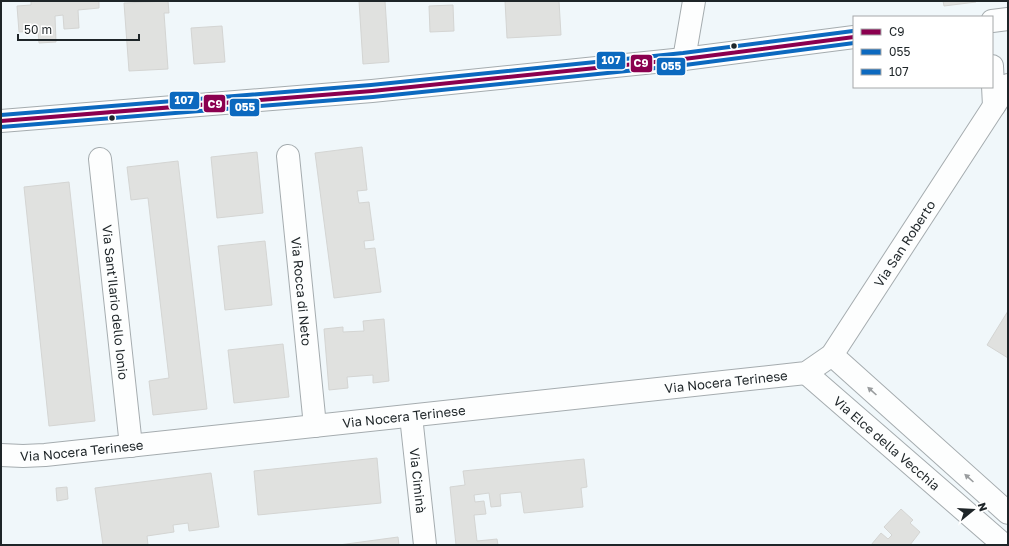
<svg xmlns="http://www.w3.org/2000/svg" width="1009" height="546" viewBox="0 0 1009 546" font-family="'Golos Text',sans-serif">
	<rect width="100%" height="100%" fill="#f0f7fa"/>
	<path fill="#e0e1df" stroke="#d4d5d3" d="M31,1H99V8L78,10L79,28L64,29L63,15L55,16L56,42L39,43L38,31L19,32L17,6L31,5Z
		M168,1L169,13H164L168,69L129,71L124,3Z
		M359,1H385L389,62L363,64Z
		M505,1H559L561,35L507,38Z
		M943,1H976V2L944,6Z
		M453,5L454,31L430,32L429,6Z
		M222,26L225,62L194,64L191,28Z
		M362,147L367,190L357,191L359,203L369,202L374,240L364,241L365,249L375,248L381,292L334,298L315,153Z
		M257,152L263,213L217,218L211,157Z
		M178,161L207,409L153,415L149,381L169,378L148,198L131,200L127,167Z
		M69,182L95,421L49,426L24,187Z
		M265,241L272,305L225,310L218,246Z
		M1008,311V358L987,345Z
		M384,319L389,381L373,383V375L347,377L348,388L329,390L324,329L343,327V332L364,331L363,321Z
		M283,344L289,397L234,403L228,350Z
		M377,458L381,503L258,515L254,471Z
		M584,459L587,487L581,488L583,507L524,513L521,492L500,494L501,506L491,507L489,493L474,495L475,502L484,501L486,514L474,515L477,541L497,539L498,545H456L450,487L465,485L463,471Z
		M211,473L219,527L189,531L188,523L173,525L174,532L147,536L148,545H103L95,488Z
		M67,487L68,499L57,501L56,488Z
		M901,509L913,520L910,523L920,532L910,545H871L881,533L888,539L892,535L884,527Z
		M398,537L399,545H339Z"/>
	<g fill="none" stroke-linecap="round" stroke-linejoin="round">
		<defs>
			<g id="minor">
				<path d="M684,59L694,1"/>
				<path d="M992,66L994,106L1008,85"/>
				<path id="s1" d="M288,156L315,426"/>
				<path id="s2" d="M100,159L131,446"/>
				<path d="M832,355L1008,513"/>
				<path id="s3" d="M806,373L1004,545"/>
				<path id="s4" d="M411,416L425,545"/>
				<path id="s5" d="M1,455L23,456L45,455L806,373L832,355L994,106"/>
			</g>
			<path id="major" d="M992,21L1008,19
				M1,121L372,91L684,59L854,37"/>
		</defs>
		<use href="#minor" stroke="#a5acaf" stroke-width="24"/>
		<use href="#major" stroke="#a5acaf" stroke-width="24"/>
		<use href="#minor" stroke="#fdfefe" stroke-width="22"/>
		<use href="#major" stroke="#fdfefe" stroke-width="22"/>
		<defs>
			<path id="bus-1" d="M1,121L372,91L684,59L854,37"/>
			<path id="bus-2" d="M1,127L373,97L685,65L854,43"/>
			<path id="bus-3" d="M1,115L371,85L683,53L853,31"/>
		</defs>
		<use href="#bus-1" stroke="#fff" stroke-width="7"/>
		<use href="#bus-2" stroke="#fff" stroke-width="7"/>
		<use href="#bus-3" stroke="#fff" stroke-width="7"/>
		<use href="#bus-1" stroke="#8b004f" stroke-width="4"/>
		<use href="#bus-2" stroke="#0c69bf" stroke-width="4"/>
		<use href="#bus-3" stroke="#0c69bf" stroke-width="4"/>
	</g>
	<defs><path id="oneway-solid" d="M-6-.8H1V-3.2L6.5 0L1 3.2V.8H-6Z"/></defs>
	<g fill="#999c9e">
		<use href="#oneway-solid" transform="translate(872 391) rotate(-138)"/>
		<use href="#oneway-solid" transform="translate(969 478) rotate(-138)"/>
	</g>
	<g fill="#1e2528" stroke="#fff" stroke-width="1.5">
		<circle cx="734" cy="46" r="3.5"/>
		<circle cx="112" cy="118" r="3.5"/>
	</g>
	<g text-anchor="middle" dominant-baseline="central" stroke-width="3" stroke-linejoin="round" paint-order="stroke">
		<g font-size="13" fill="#1e2528" stroke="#fff">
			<text stroke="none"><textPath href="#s5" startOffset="974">Via San Roberto</textPath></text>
			<text stroke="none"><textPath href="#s1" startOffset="136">Via Rocca di Neto</textPath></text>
			<text stroke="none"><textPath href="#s2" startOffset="144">Via Sant'Ilario dello Ionio</textPath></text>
			<text stroke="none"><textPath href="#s5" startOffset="729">Via Nocera Terinese</textPath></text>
			<text stroke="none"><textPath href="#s5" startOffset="405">Via Nocera Terinese</textPath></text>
			<text stroke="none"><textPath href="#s3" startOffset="107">Via Elce della Vecchia</textPath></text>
			<text stroke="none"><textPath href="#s5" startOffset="81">Via Nocera Terinese</textPath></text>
			<text stroke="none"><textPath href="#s4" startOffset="65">Via Ciminà</textPath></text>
		</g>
	</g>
	<g stroke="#fff" stroke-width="1.5">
		<rect x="596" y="51" width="30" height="19" rx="4" fill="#0c69bf"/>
		<rect x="630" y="54" width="23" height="19" rx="4" fill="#8b004f"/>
		<rect x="656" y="57" width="30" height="19" rx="4" fill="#0c69bf"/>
		<rect x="169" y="91" width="31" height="19" rx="4" fill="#0c69bf"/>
		<rect x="203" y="94" width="23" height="19" rx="4" fill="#8b004f"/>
		<rect x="229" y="98" width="31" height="19" rx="4" fill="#0c69bf"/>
	</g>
	<g font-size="11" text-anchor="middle" font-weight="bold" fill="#fff">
		<text x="611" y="64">107</text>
		<text x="641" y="67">C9</text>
		<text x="671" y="70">055</text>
		<text x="184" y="104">107</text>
		<text x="215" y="108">C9</text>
		<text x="245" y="111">055</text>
	</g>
	<rect width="1009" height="546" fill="none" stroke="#1e2528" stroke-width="4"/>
	<rect x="853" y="16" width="140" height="72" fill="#ffffff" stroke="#a5a8a9"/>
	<rect x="861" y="29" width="20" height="6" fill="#8b004f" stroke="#a5a8a9"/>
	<text x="889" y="36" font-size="12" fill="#1e2528">C9</text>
	<rect x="861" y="49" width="20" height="6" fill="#0c69bf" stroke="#a5a8a9"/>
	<text x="889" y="56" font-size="12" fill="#1e2528">055</text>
	<rect x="861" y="69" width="20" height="6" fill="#0c69bf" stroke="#a5a8a9"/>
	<text x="889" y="76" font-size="12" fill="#1e2528">107</text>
	<g transform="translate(973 510) rotate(72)" stroke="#ffffff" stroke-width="3" paint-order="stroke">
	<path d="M0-3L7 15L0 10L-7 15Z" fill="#1e2528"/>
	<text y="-6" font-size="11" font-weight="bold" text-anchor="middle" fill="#1e2528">N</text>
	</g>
	<path d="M18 34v6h121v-6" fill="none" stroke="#1e2528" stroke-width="2"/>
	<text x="24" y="34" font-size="12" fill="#1e2528" stroke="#ffffff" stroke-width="3" paint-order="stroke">50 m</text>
</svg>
